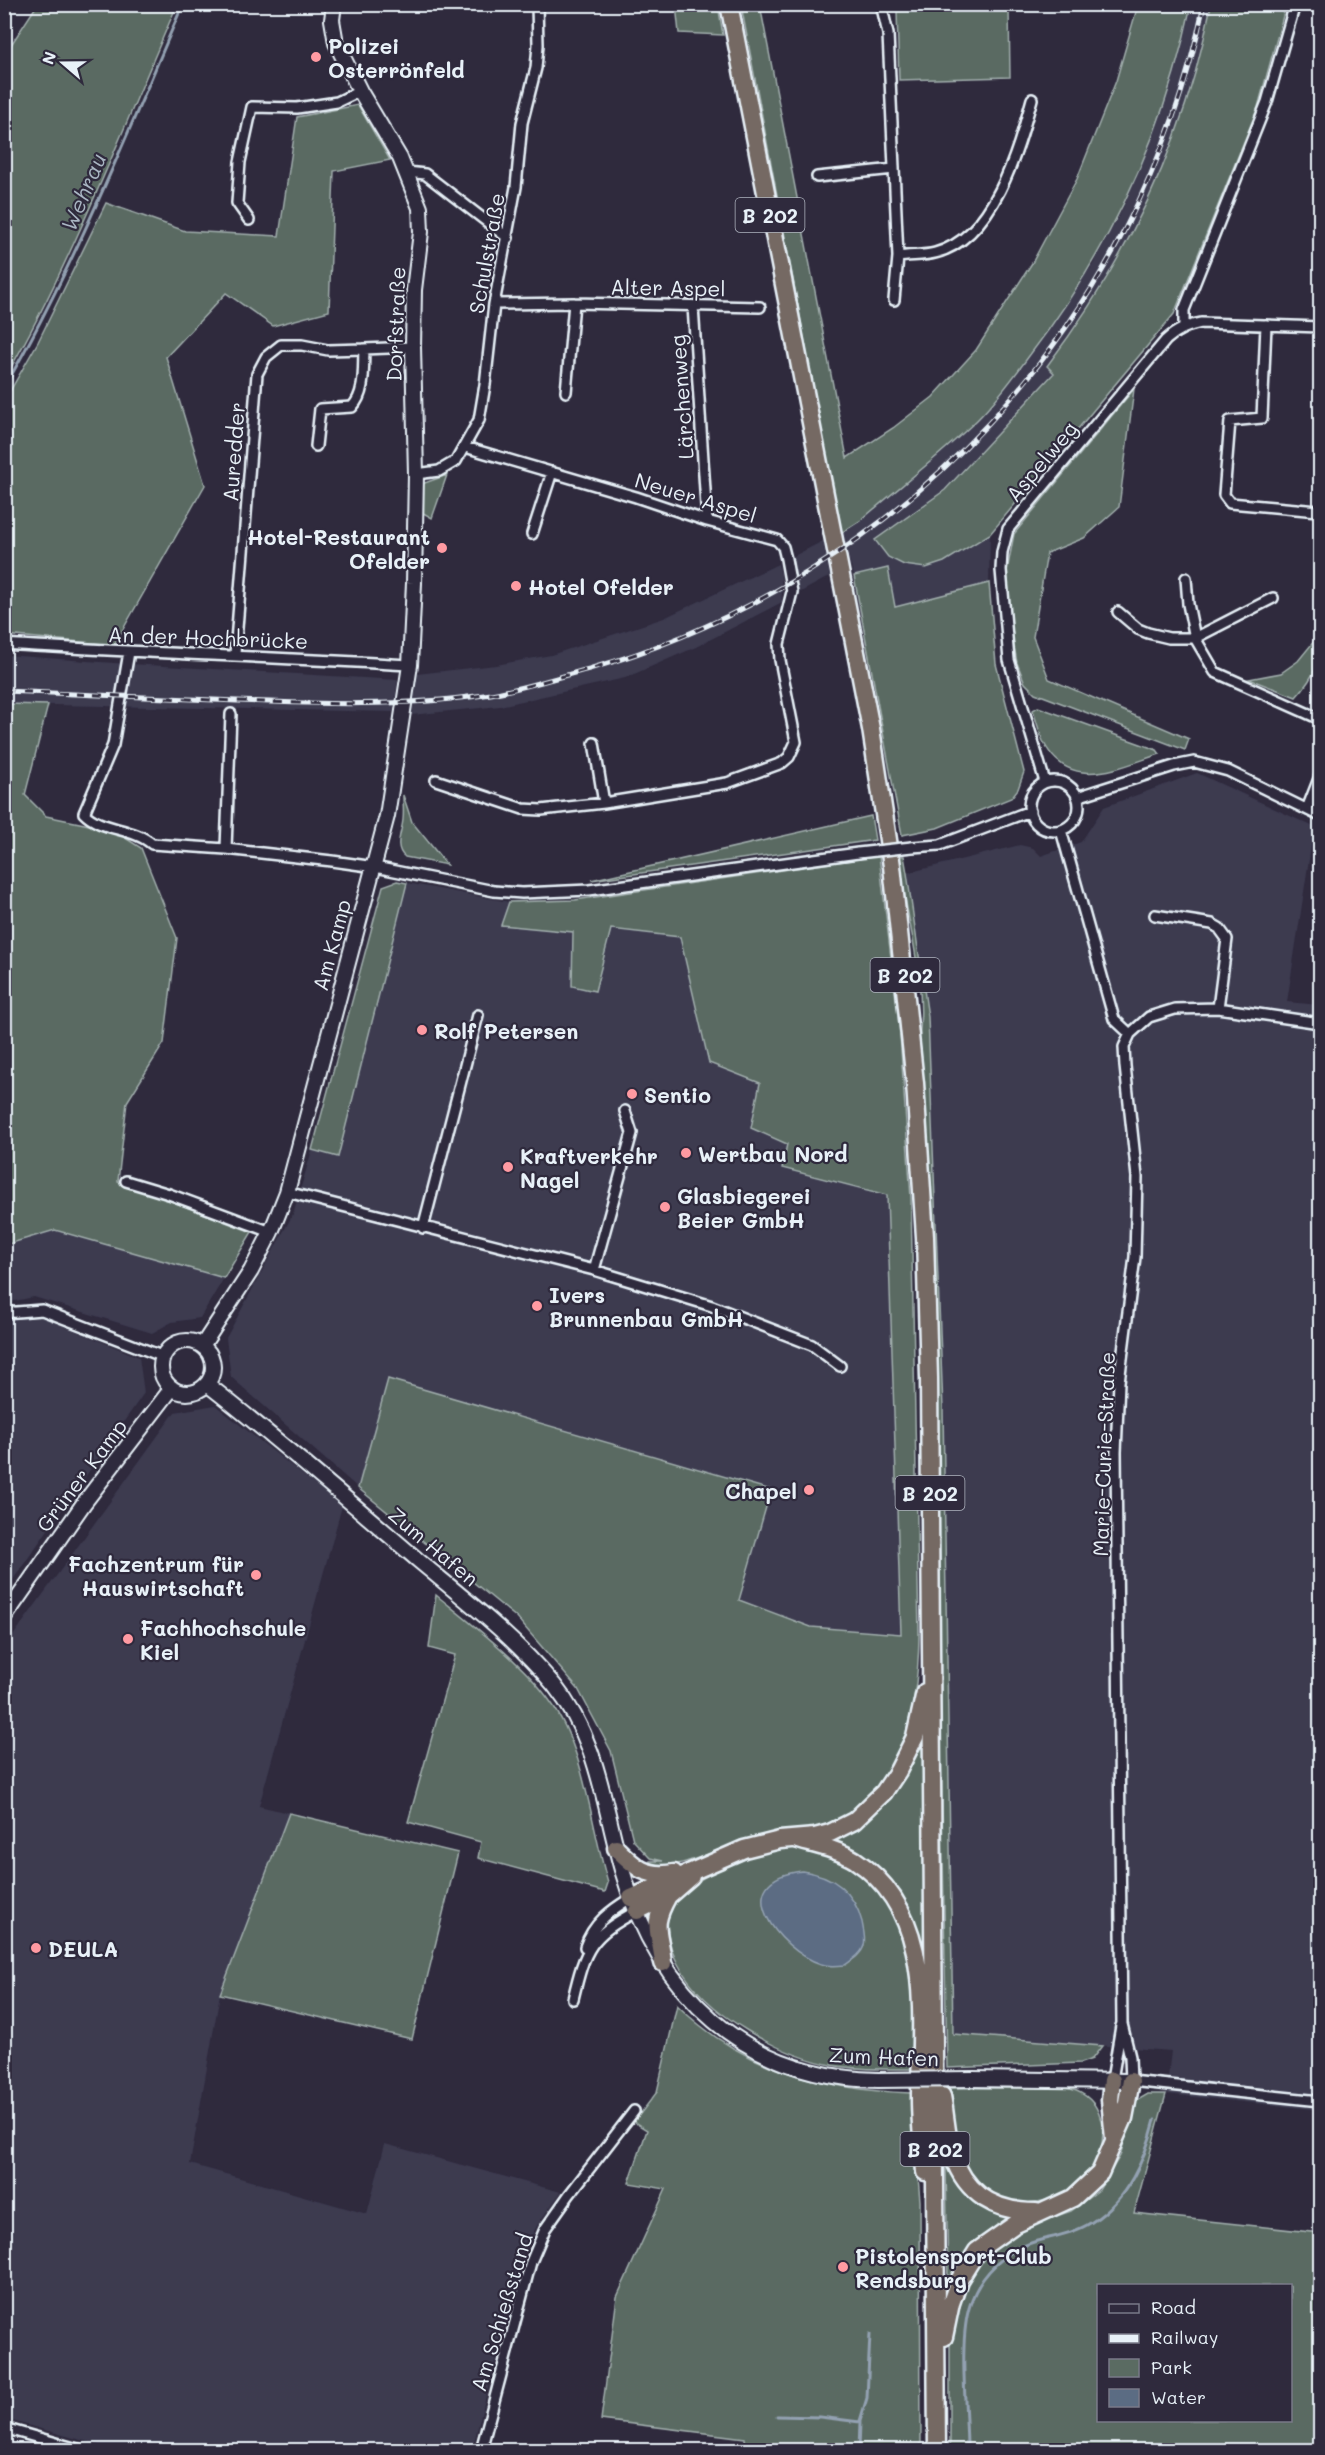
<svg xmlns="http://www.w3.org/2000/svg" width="1325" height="2455" viewBox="0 0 1325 2455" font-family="Mali,sans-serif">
	<rect width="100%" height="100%" fill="#2f2a3d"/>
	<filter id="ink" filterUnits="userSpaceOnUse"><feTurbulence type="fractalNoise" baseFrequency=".0167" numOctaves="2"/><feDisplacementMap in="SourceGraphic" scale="12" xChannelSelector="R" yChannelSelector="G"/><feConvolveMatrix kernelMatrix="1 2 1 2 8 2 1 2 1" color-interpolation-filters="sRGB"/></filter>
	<g filter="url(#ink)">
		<path fill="#3c3a50" d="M1191,5H1211L1192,86L1166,158L1142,215L1111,270L1077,325L1047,365L1054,372L945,490L875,540L944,562L990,534L989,583L895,607L888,568L854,576L841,533L860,521L978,419L1092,266L1123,208L1147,152L1171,80Z
			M823,541L830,576L797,594L795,571L790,558Z
			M778,564L781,574L782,602L696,647L625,678L500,706L411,715L417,674L496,665L551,655L664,618Z
			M5,655L114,663L398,680L393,712L5,704Z
			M1197,773L1314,827L1287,1002L1320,1005V2110L1166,2094L1171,2051L953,2034L943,1409L928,1017L907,873L1020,845L1033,848L1041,856L1081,842L1104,807Z
			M407,883L509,902L502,925L573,932L572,986L595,991L611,929L680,937L709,1063L761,1083L751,1127L787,1144L782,1168L887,1195L901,1634L811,1627L739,1600L771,1490L388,1379L358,1488L231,1377L226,1338L293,1214L312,1150L338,1156Z
			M55,1230L224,1278L200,1318L172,1322L152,1333L34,1297L5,1303V1245Z
			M9,1318H44L139,1357L144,1393L5,1591L4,1319Z
			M215,1405L342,1506L259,1806L289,1813L220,1994L190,2164L367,2214L385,2144L561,2192L538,2224L524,2250L472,2450H117L5,2419V1647L175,1412Z"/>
		<path fill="#5a6b62" stroke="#a1aead" stroke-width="1.5" fill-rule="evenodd" d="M37,5H177C122,130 73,260 5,378V54Z
			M676,5H718L723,35L679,33Z
			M741,5H760L847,458L893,428L933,397L976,350L1032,263L1077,179L1116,81L1138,5H1191C1164,134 1109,252 1029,356C1013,378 996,401 977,420C941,455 899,487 860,521L841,533Z
			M1211,5H1286L1258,107L1174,314L990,534L944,562L926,568L904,565L888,557L875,540L945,490L1054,373L1047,366C1128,259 1186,137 1211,5Z
			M1009,9L1010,77L899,80L897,11Z
			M358,105L390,160L334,171L329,311L273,326L226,293L166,357L205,485L114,645L5,635V400L38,342L106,203L185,231L279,236L297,117Z
			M1134,389L1119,507L1084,538L1047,553L1033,637L1049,679L1189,739L1185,750L1035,693L1025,683L1017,663L1012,634L1007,571L1014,534Z
			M447,475L432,518L418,510L419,485Z
			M888,568L895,607L989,583L996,664L1024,772L1018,789L1011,798L937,828L902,835L854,576Z
			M1320,634C1321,662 1315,676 1296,697L1249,679L1281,673L1298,661Z
			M5,704L48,705L25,795L46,816L113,830L141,848L177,938L164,1043L127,1102L118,1181L252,1232L224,1278L55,1230L5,1245Z
			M1038,707L1157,750L1160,754C1119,767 1069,794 1043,741C1039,731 1036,720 1033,710Z
			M403,795L412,822L447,865L405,857C393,847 402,832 403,820C404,812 403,803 403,795Z
			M871,816L875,840L591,880Z
			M879,856L900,1034L911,1198L919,1636C918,1708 903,1795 826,1826C800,1836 771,1835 745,1842C708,1851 689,1868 648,1866L650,1861H663L650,1858L633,1840L611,1751L578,1689L517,1618L358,1488L388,1379L771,1490L739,1600L811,1627L901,1634L887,1195L782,1168L787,1144L751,1128L760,1083L709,1063L680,937L611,929L595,991L572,986L573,932L501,925L509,902L575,900Z
			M898,856H904L907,873L928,1017L943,1409L953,2034L1102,2046L1092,2059L1081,2063L947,2068L931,1215L919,1040C927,979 906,917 898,856Z
			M397,881L407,883L338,1157L312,1150L383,886Z
			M436,1595C473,1625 523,1663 550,1701C585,1748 591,1827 608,1883L605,1892L478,1858L481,1842L408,1822L455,1655L429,1648Z
			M925,1726V1982L905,1906L826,1840L845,1831Z
			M289,1813L458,1853L412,2039L220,1994Z
			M795,1846L829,1852L873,1883L894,1911L907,1945L912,1988L911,2069C887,2069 862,2070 837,2066C783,2057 705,2015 678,1964C668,1946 666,1927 667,1906C696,1876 753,1849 795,1846Z
			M677,2005C742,2069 822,2090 911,2093L920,2201L921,2450H746L745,2438L601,2420L617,2297L666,2189L629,2183L647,2130L634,2122L657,2092Z
			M947,2088H1065C1080,2090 1094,2099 1099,2114C1122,2179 1030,2232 980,2185C975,2181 969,2177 966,2172C963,2168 962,2160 961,2155C954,2132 949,2112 947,2088Z
			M1148,2094H1166L1134,2213L1320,2233V2450H950V2329L957,2299L980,2258L1016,2230L1071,2211L1099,2190L1120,2156L1136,2101ZM1098,2286H1290V2420H1098Z
			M948,2165L1017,2216L966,2254L948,2282L946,2166Z"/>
		<path fill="#5b6c83" stroke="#93a1b2" stroke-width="1.5" d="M802,1871C833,1875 854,1891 862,1922C863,1928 866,1939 864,1945C862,1954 852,1960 845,1965C837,1966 829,1967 821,1964C778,1950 725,1880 802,1871Z"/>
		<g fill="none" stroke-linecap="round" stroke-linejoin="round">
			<path stroke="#93a1b2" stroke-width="3" d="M4,388C75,265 127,134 183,4
				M777,2416L820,2417L860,2422L859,2450
				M860,2421L867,2398L870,2334
				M967,2450C967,2411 958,2340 970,2305C980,2274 1006,2250 1037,2241C1056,2236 1075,2233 1092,2222C1128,2199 1145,2159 1155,2120"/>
			<defs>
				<path id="street" d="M891,4L882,8L888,34L898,257L894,300
					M891,5L904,4
					M407,172L425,174L508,238
					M817,177L894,169
					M249,220L237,203L240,162L252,107L297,108L337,102L360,91
					M898,257C910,255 924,256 935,253C994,238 1018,150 1032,99
					M494,304L574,303L760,307
					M693,306L707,521
					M1266,325L1262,418L1230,421L1224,495L1230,503L1318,511L1320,509
					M1184,326V310L1267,102L1295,4
					M566,392L574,303
					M316,446L320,409L352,407C366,393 363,367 364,349L413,347
					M416,474L439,471L456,461L479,420L485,385L494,304L516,187L522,123L536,68L538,45L537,4
					M532,534L552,472
					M1186,578L1188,604L1195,638L1215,672L1320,719
					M1118,612L1138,629L1148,633L1169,638H1195L1273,598
					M4,644C140,653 275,657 410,665
					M129,652L113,745L84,813C101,831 132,827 152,844L226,849L332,861L375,867L494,891L522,893L589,890L858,853
					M235,654L257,374L266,357L281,345H302L328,350L364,349
					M594,743L604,803
					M436,780L523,809L541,810L604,803L727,783L782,763L789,757L796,742L780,660L779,644L792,592L786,559L783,547L777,540L707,521L636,497L465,447
					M1029 806a25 25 0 1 1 50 0a25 25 0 1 1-50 0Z
					M1045,782L1009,660L1001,570L1002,552L1008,529L1166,340C1177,330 1187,326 1201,323L1320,327
					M1077,797L1174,766L1194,762L1228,771L1320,816
					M1307,809L1320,776
					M1061,830L1114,1019L1130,1034
					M912,847L940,845L1030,811
					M226,849L231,714
					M1155,915L1212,924L1219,928L1227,939L1218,1008
					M1320,1023L1218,1008L1175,1009L1149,1017L1130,1034L1124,1047L1125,1066L1137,1177L1135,1257L1119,1382L1116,1452L1122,2024L1130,2057L1131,2081L1320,2101
					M126,1181L169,1194L271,1232
					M287,1192L594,1270L712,1306L812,1345L840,1366
					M423,1228L478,1015
					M594,1270L632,1133L625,1111
					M4,1313L42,1310L164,1357
					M585,1947C593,1923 611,1910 631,1898
					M573,1999C585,1948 590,1936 637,1911
					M1112,2080L1121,2026
					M4,2428L81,2450
					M481,2450L531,2262L545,2229L569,2195L634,2111"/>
				<path id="secondary" d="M161 1367a26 26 0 1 1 52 0a26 26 0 1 1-52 0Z
					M202,1346L251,1271L271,1232L287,1192L387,816L410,665L414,583L416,474L413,347L414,290L421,232L420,208L400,158L360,91L336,43L332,20L334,4
					M207,1384C280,1441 349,1501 419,1561C466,1600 515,1638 554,1685C599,1741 603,1804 622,1870C658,1995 745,2077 878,2080
					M4,1618L84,1503L172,1388
					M972,2079L1131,2081"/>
				<path id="highway" d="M729,4L871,729L892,866L915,1083L925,1237L929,1378L937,2450
					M795,1839C815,1845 837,1849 855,1860C936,1913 920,2016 920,2099C920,2124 923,2148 925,2172
					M616,1848C635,1867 645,1878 674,1873
					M631,1898L744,1849L780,1840L815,1837L830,1833L854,1821L884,1792L898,1771L915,1737L925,1692
					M637,1911L668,1896L691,1876
					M663,1963C660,1930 650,1928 668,1896
					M1112,2080L1110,2100L1114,2138
					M942,2096C946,2116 946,2138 953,2156C966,2195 997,2212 1036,2212
					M944,2337L951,2303L959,2280L977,2251L1014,2225L1073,2198L1100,2173L1124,2118L1131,2081"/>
			</defs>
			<use href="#street" stroke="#e8f1f8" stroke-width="14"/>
			<use href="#secondary" stroke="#e8f1f8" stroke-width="18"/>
			<use href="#highway" stroke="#e8f1f8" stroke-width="21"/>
			<use href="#street" stroke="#2f2a3d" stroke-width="9"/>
			<use href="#secondary" stroke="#2f2a3d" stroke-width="14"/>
			<use href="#highway" stroke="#756964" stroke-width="16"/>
			<defs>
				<path id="rail" d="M4,691C82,694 159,698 237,701C320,704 401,707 484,695C519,690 554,678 589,669C901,579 1139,324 1204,4"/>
			</defs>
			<use href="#rail" stroke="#e8f1f8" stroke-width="5"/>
			<use href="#rail" stroke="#2f2a3d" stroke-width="3" stroke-dasharray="9" stroke-linecap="butt"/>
			<defs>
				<path id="street-bridge" d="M858,853L912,847"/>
				<path id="secondary-bridge" d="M878,2080L972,2079"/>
			</defs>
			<use href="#street-bridge" stroke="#e8f1f8" stroke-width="14" stroke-linecap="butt"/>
			<use href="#secondary-bridge" stroke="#e8f1f8" stroke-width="18" stroke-linecap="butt"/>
			<use href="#street-bridge" stroke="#2f2a3d" stroke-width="9"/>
			<use href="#secondary-bridge" stroke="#2f2a3d" stroke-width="14"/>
		</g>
	</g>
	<g fill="#ff9aa2" stroke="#2f2a3d" stroke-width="2">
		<circle cx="316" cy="57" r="6"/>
		<circle cx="442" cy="548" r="6"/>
		<circle cx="516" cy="586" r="6"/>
		<circle cx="422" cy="1030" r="6"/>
		<circle cx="632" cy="1094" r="6"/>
		<circle cx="686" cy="1153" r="6"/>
		<circle cx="508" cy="1167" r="6"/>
		<circle cx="665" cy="1207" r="6"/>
		<circle cx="537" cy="1306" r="6"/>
		<circle cx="809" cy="1490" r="6"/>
		<circle cx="256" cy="1575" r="6"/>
		<circle cx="128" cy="1639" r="6"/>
		<circle cx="36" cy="1948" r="6"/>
		<circle cx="843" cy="2267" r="6"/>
	</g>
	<g text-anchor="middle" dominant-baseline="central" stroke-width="4.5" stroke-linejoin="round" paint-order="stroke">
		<g fill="#2f2a3d" stroke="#b0b5c0" stroke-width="1.5">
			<rect x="735.5" y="198" width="69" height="34" rx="4.5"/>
			<rect x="870.5" y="958" width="69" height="34" rx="4.5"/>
			<rect x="895.5" y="1476" width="69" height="34" rx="4.5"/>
			<rect x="900.5" y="2132" width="69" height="34" rx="4.5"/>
		</g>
		<g font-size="20" font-weight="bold" fill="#e8f1f8">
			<text x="770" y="215">B 202</text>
			<text x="905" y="975">B 202</text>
			<text x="930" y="1493">B 202</text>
			<text x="935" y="2149">B 202</text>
		</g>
		<g font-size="21" font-weight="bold" fill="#e8f1f8" stroke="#2f2a3d" text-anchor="start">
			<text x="328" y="45">Polizei<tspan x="328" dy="24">Osterrönfeld</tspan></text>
			<text x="430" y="536" text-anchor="end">Hotel-Restaurant<tspan x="430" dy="24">Ofelder</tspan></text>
			<text x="528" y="586">Hotel Ofelder</text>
			<text x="434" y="1030">Rolf Petersen</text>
			<text x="644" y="1094">Sentio</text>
			<text x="698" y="1153">Wertbau Nord</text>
			<text x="520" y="1155">Kraftverkehr<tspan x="520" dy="24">Nagel</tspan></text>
			<text x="677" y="1195">Glasbiegerei<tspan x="677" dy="24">Beier GmbH</tspan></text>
			<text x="549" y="1294">Ivers<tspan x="549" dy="24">Brunnenbau GmbH</tspan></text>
			<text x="797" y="1490" text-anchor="end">Chapel</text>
			<text x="244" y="1563" text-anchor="end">Fachzentrum für<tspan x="244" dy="24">Hauswirtschaft</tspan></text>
			<text x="140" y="1627">Fachhochschule<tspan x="140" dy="24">Kiel</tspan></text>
			<text x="48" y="1948">DEULA</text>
			<text x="855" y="2255">Pistolensport-Club<tspan x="855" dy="24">Rendsburg</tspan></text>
		</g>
		<g font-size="21" fill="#e8f1f8" stroke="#2f2a3d">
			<text transform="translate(486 253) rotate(-80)">Schulstraße</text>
			<text transform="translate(668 287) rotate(1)">Alter Aspel</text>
			<text transform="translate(395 324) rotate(-88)">Dorfstraße</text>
			<text transform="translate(681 397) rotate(-94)">Lärchenweg</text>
			<text transform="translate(233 452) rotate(-86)">Auredder</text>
			<text transform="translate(1041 461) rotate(-50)">Aspelweg</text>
			<text transform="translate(696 497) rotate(17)">Neuer Aspel</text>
			<text transform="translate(208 637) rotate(2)">An der Hochbrücke</text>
			<text transform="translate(331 945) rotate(-75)">Am Kamp</text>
			<text transform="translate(1103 1454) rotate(-88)">Marie-Curie-Straße</text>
			<text transform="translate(81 1475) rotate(-53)">Grüner Kamp</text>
			<text transform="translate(434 1546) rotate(40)">Zum Hafen</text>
			<text transform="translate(884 2056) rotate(2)">Zum Hafen</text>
			<text transform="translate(501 2312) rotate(-73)">Am Schießstand</text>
		</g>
		<g font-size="22" font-style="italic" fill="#a9b5c3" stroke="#2f2a3d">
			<text transform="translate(83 192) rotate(-67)">Wehrau</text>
		</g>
	</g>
	<rect width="1325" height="2455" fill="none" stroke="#2f2a3d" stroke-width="24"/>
	<rect x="12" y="12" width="1301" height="2431" fill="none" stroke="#e8f1f8" stroke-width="2" filter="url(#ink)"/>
	<rect x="1097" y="2284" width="195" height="138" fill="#2f2a3d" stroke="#797a88" stroke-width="1.5"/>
	<rect x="1109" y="2304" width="30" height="9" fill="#2f2a3d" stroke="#797a88" stroke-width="1.5"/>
	<text x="1151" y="2314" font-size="18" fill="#e8f1f8">Road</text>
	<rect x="1109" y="2334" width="30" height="9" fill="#e8f1f8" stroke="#797a88" stroke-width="1.5"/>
	<text x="1151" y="2344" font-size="18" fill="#e8f1f8">Railway</text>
	<rect x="1109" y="2359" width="30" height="18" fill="#5a6b62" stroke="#797a88" stroke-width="1.5"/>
	<text x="1151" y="2374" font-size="18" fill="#e8f1f8">Park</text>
	<rect x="1109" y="2389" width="30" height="18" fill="#5b6c83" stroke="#797a88" stroke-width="1.5"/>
	<text x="1151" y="2404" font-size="18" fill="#e8f1f8">Water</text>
	<g transform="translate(63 63) rotate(290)" stroke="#2f2a3d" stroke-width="4.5" paint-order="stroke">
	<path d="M0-4.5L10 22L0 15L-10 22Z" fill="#e8f1f8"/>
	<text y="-9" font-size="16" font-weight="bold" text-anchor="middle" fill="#e8f1f8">N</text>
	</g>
</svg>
